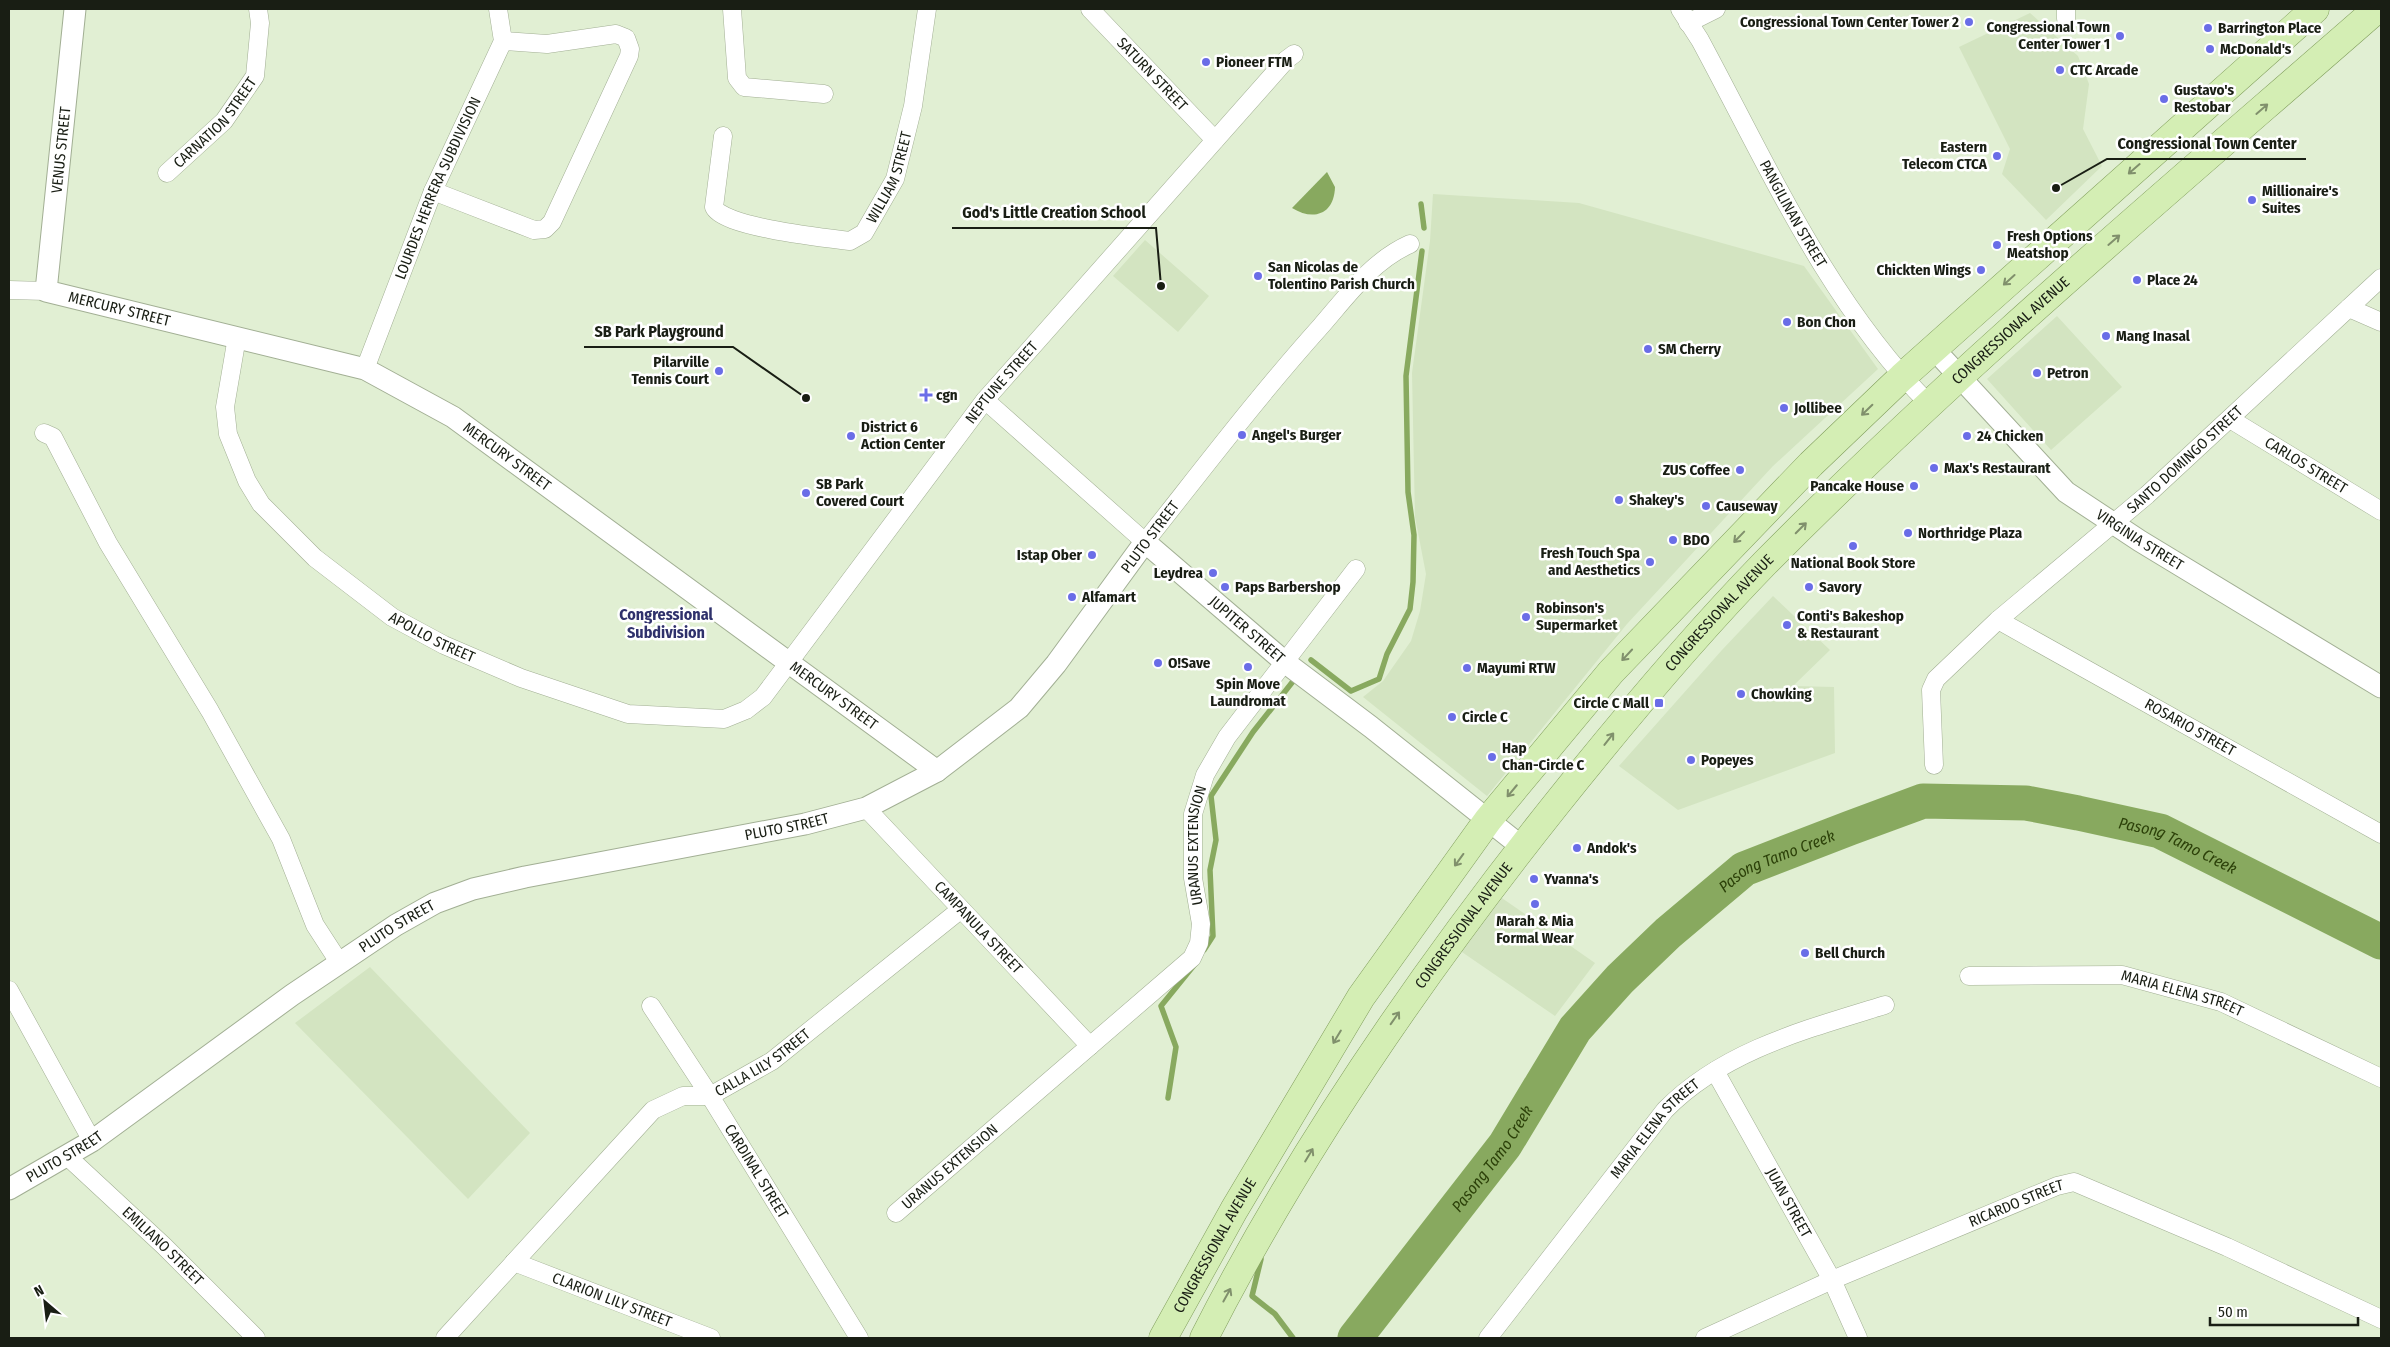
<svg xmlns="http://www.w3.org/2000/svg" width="2390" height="1347" viewBox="0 0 2390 1347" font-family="'Fira Sans Condensed',sans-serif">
	<rect width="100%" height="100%" fill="#e1efd3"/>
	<path fill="#d3e4c1" d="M2030,13L2078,56L2089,84L2083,129L2102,166L2046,220L2002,174L2010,149L1959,47Z
		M1433,194L1579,203L1804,266L1878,369L1773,466L1627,624L1487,796L1363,697L1383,681L1411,641L1420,611L1426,574L1415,517L1412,373L1430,241Z
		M1145,240L1209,296L1178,332L1113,276Z
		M2057,316L2122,387L2051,450L1987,379Z
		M1773,596L1830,650L1793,686L1834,687L1835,753L1678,810L1619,766L1722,650Z
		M1499,896L1595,963L1555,1016L1459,950Z
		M370,967L530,1133L468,1199L295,1023Z"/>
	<path fill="#88a95f" d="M1327,172L1335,187C1334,215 1313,221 1292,208Z"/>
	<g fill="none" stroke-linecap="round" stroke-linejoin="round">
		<path stroke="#88a95f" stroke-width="5.5" d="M1421,204L1424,228
			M1311,660L1351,691L1379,679L1387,654L1410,609L1413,582L1414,535L1408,492L1406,376L1422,251
			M1204,950L1213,936L1210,870L1216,840L1211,796L1253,732L1294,680
			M1168,1098L1176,1047L1161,1006L1195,964
			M1261,1259L1252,1296L1275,1314L1293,1338"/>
		<path stroke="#88a95f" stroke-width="35" id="s1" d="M1355,1338L1505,1145L1575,1029L1620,979L1668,933L1744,869L1850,828L1923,801L2026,803L2078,813L2160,831L2381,942"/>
		<defs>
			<g id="minor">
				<path d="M732,9L737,78L744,87L824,94"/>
				<path id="s2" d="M1090,9L1215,140"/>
				<path id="s3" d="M1680,9L1700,40C1768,166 1827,301 1929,404"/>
				<path d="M2066,9V19"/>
				<path d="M1688,23L1716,9"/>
				<path id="s4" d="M723,136L714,207C722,227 826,238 850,241L864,233L895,179L913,106L927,9"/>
				<path id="s5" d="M167,173L224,121L255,76L260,23L258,9"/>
				<path d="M433,191L534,230L545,229L552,222L629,56L630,49L626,38L616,34L547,44L503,41"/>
				<path d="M9,290L46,291"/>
				<path d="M2349,308L2381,322"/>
				<path id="s6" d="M237,337L225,407L228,434L247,481L261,504L315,558L392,617L444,645L521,678L628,714L724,719L746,710L763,697L985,400L1286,60L1294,54"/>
				<path id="s7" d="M365,369L433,191L503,41L498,9"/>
				<path d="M985,400L1145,542C1203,469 1259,395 1321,326C1348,295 1372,261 1410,244"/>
				<path id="s8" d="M2230,419L2381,511"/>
				<path d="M44,433L53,437L108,543L210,711L281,839L315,925L339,962"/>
				<path id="s9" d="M1998,620L2381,834"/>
				<path id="s10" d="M1934,765L1931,690L1936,679L1998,620L2147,495L2381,278"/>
				<path id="s11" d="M866,808L1090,1046"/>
				<path id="s12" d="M1969,976L2122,975L2221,1002L2381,1078"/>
				<path d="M9,990L92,1141"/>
				<path id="s13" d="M651,1006L710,1096L859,1338"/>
				<path id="s14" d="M1715,1071L1832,1280L1858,1338"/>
				<path id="s15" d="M68,1157L164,1246L256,1338"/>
				<path id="s16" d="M896,1213L1192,958L1199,943L1201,924L1193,878V814L1205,775L1227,737L1356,569"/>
				<path id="s17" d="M514,1262L711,1338"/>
				<path id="s18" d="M445,1338L653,1110L683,1096H710L772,1061L960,910"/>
				<path id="s19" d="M1488,1338L1665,1110C1724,1050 1808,1029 1885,1005"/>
				<path id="s20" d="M1705,1338L1832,1280L2057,1186L2074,1182L2227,1247L2381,1319"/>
			</g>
			<g id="tertiary">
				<path id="s21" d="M75,9L46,291L365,369L453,417L937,771"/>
				<path id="s22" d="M1933,348L2066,492L2140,541L2381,687"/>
				<path id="s23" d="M9,1189L92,1141L292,995L396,925L435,903L473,889L525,877L805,824L866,808L937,771L1019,708L1056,664L1145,542L1286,663L1371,727L1522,847"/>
			</g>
			<g id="primary">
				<path id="s24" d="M1163,1338L1234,1210L1361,997L1488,820L1611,672L1811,464L1902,377L2315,9"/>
				<path id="s25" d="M1204,1338C1300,1149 1422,973 1554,807C1621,723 1690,640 1765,563C1959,367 2170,190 2377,9"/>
			</g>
		</defs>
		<use href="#minor" stroke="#a2af94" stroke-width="19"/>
		<use href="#tertiary" stroke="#a2af94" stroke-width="23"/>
		<use href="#primary" stroke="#809e5c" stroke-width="29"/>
		<use href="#minor" stroke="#fff" stroke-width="18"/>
		<use href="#tertiary" stroke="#fff" stroke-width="21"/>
		<use href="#primary" stroke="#d4eeb4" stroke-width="28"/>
	</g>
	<defs><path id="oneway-shaft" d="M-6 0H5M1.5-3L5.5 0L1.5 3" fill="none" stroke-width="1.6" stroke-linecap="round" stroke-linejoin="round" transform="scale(1.25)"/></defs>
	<g stroke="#80906c">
		<use href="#oneway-shaft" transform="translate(2262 109) rotate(-41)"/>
		<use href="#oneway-shaft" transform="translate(2134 169) rotate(139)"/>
		<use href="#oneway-shaft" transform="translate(2114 240) rotate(-41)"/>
		<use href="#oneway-shaft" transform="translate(2009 280) rotate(138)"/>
		<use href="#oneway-shaft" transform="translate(1867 410) rotate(136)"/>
		<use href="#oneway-shaft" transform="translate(1801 528) rotate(-45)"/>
		<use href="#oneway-shaft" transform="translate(1739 537) rotate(134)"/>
		<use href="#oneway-shaft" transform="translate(1627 655) rotate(133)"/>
		<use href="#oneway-shaft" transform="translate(1609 739) rotate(-52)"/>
		<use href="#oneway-shaft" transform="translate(1512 791) rotate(130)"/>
		<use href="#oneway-shaft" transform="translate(1459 860) rotate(126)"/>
		<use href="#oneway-shaft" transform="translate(1395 1018) rotate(-55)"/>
		<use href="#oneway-shaft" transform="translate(1337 1037) rotate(121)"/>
		<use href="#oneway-shaft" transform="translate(1309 1155) rotate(-59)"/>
		<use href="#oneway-shaft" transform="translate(1227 1295) rotate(-61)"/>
	</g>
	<g fill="#6a6de7" stroke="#fff" stroke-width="2">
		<circle cx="1969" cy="22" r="5"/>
		<circle cx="2208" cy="28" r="5"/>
		<circle cx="2120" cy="36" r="5"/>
		<circle cx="2210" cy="49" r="5"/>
		<circle cx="1206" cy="62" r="5"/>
		<circle cx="2060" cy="70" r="5"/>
		<circle cx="2164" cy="99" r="5"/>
		<circle cx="1997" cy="156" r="5"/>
		<circle cx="2252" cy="200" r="5"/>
		<circle cx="1997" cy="245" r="5"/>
		<circle cx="1981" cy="270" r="5"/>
		<circle cx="1258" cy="276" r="5"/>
		<circle cx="2137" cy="280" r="5"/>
		<circle cx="1787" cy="322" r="5"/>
		<circle cx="2106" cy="336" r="5"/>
		<circle cx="1648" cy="349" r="5"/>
		<circle cx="719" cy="371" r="5"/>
		<circle cx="2037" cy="373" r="5"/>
		<path d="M923.5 387.5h5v5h5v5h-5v5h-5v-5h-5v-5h5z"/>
		<circle cx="1784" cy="408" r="5"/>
		<circle cx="1242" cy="435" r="5"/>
		<circle cx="851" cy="436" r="5"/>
		<circle cx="1967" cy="436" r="5"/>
		<circle cx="1934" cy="468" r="5"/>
		<circle cx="1740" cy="470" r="5"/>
		<circle cx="1914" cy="486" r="5"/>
		<circle cx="806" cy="493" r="5"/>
		<circle cx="1619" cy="500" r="5"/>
		<circle cx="1706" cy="506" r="5"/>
		<circle cx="1908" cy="533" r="5"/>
		<circle cx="1673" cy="540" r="5"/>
		<circle cx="1853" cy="546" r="5"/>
		<circle cx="1092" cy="555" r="5"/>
		<circle cx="1650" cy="562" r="5"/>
		<circle cx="1213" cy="573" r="5"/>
		<circle cx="1225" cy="587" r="5"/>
		<circle cx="1809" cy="587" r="5"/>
		<circle cx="1072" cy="597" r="5"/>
		<circle cx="1526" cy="617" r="5"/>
		<circle cx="1787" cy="625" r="5"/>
		<circle cx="1158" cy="663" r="5"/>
		<circle cx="1248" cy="667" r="5"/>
		<circle cx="1467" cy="668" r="5"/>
		<circle cx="1741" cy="694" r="5"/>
		<rect x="1654" y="698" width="10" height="10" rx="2.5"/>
		<circle cx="1452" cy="717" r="5"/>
		<circle cx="1492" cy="757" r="5"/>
		<circle cx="1691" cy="760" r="5"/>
		<circle cx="1577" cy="848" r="5"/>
		<circle cx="1534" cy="879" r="5"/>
		<circle cx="1535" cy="904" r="5"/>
		<circle cx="1805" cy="953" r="5"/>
	</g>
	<g text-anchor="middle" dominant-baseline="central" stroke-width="5" stroke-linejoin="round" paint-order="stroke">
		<g font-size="15" font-weight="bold" fill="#191e14" stroke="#fff" text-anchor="start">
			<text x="1959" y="22" text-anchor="end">Congressional Town Center Tower 2</text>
			<text x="2110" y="27" text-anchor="end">Congressional Town<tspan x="2110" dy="17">Center Tower 1</tspan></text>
			<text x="2218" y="28">Barrington Place</text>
			<text x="2220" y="49">McDonald's</text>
			<text x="1216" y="62">Pioneer FTM</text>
			<text x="2070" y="70">CTC Arcade</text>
			<text x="2174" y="90">Gustavo's<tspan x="2174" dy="17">Restobar</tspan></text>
			<text x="1987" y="147" text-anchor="end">Eastern<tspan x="1987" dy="17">Telecom CTCA</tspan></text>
			<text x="2262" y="191">Millionaire's<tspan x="2262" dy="17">Suites</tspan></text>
			<text x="2007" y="236">Fresh Options<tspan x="2007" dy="17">Meatshop</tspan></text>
			<text x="1268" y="267">San Nicolas de<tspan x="1268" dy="17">Tolentino Parish Church</tspan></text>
			<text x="1971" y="270" text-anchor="end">Chickten Wings</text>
			<text x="2147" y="280">Place 24</text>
			<text x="1797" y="322">Bon Chon</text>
			<text x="2116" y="336">Mang Inasal</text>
			<text x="1658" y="349">SM Cherry</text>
			<text x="709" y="362" text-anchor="end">Pilarville<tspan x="709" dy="17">Tennis Court</tspan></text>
			<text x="2047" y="373">Petron</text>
			<text x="936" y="395">cgn</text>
			<text x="1794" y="408">Jollibee</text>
			<text x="861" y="427">District 6<tspan x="861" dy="17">Action Center</tspan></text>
			<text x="1252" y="435">Angel's Burger</text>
			<text x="1977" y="436">24 Chicken</text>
			<text x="1944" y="468">Max's Restaurant</text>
			<text x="1730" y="470" text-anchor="end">ZUS Coffee</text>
			<text x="816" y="484">SB Park<tspan x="816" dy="17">Covered Court</tspan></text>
			<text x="1904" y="486" text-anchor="end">Pancake House</text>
			<text x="1629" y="500">Shakey's</text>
			<text x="1716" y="506">Causeway</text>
			<text x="1918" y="533">Northridge Plaza</text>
			<text x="1683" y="540">BDO</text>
			<text x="1640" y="553" text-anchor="end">Fresh Touch Spa<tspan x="1640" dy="17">and Aesthetics</tspan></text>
			<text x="1082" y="555" text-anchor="end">Istap Ober</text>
			<text x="1853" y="563" text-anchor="middle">National Book Store</text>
			<text x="1203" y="573" text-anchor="end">Leydrea</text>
			<text x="1235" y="587">Paps Barbershop</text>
			<text x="1819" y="587">Savory</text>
			<text x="1082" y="597">Alfamart</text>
			<text x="1536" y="608">Robinson's<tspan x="1536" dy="17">Supermarket</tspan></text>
			<text x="1797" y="616">Conti's Bakeshop<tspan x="1797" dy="17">&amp; Restaurant</tspan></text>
			<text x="1168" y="663">O!Save</text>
			<text x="1477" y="668">Mayumi RTW</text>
			<text x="1248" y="684" text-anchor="middle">Spin Move<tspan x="1248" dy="17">Laundromat</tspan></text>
			<text x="1751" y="694">Chowking</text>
			<text x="1649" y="703" text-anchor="end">Circle C Mall</text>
			<text x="1462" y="717">Circle C</text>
			<text x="1502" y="748">Hap<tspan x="1502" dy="17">Chan-Circle C</tspan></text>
			<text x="1701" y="760">Popeyes</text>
			<text x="1587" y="848">Andok's</text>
			<text x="1544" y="879">Yvanna's</text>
			<text x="1535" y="921" text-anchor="middle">Marah &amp; Mia<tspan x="1535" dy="17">Formal Wear</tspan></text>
			<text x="1815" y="953">Bell Church</text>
		</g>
		<g font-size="15" fill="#191e14" stroke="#fff">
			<text stroke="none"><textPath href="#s2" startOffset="90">SATURN STREET</textPath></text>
			<text stroke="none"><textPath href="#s5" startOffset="70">CARNATION STREET</textPath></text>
			<text transform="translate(61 150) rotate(-84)">VENUS STREET</text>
			<text stroke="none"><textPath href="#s4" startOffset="292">WILLIAM STREET</textPath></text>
			<text stroke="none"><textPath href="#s7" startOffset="195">LOURDES HERRERA SUBDIVISION</textPath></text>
			<text stroke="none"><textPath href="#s3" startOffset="234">PANGILINAN STREET</textPath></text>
			<text stroke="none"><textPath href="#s21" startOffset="359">MERCURY STREET</textPath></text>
			<text stroke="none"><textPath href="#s25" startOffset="1298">CONGRESSIONAL AVENUE</textPath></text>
			<text stroke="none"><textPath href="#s6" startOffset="1141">NEPTUNE STREET</textPath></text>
			<text stroke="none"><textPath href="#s21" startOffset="779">MERCURY STREET</textPath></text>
			<text stroke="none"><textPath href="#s10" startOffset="419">SANTO DOMINGO STREET</textPath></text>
			<text stroke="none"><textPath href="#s8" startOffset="89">CARLOS STREET</textPath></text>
			<text transform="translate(1150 537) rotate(-53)">PLUTO STREET</text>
			<text stroke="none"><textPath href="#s22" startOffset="284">VIRGINIA STREET</textPath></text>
			<text stroke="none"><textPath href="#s25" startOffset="892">CONGRESSIONAL AVENUE</textPath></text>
			<text stroke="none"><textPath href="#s23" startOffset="1482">JUPITER STREET</textPath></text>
			<text stroke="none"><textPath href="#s6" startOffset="394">APOLLO STREET</textPath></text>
			<text stroke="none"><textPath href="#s21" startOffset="1184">MERCURY STREET</textPath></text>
			<text stroke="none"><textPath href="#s9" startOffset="220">ROSARIO STREET</textPath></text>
			<text stroke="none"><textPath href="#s23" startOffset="874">PLUTO STREET</textPath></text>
			<text stroke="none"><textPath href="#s16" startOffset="506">URANUS EXTENSION</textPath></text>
			<text stroke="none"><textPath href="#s25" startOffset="488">CONGRESSIONAL AVENUE</textPath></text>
			<text stroke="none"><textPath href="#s23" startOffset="469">PLUTO STREET</textPath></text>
			<text stroke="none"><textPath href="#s11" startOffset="164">CAMPANULA STREET</textPath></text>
			<text stroke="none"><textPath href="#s12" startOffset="216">MARIA ELENA STREET</textPath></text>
			<text stroke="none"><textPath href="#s18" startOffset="431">CALLA LILY STREET</textPath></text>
			<text stroke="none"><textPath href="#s19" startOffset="268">MARIA ELENA STREET</textPath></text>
			<text stroke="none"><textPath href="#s23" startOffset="64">PLUTO STREET</textPath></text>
			<text stroke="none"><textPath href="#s16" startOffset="71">URANUS EXTENSION</textPath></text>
			<text stroke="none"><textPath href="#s13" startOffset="196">CARDINAL STREET</textPath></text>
			<text stroke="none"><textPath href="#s14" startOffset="151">JUAN STREET</textPath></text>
			<text stroke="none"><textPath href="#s20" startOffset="339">RICARDO STREET</textPath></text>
			<text stroke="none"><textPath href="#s24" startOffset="106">CONGRESSIONAL AVENUE</textPath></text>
			<text stroke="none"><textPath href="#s15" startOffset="130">EMILIANO STREET</textPath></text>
			<text stroke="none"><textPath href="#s17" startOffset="105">CLARION LILY STREET</textPath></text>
		</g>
		<g font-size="16" font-weight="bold" fill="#2f316b" stroke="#fff">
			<text x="666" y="614">Congressional<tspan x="666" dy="18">Subdivision</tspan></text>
		</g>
		<g font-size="16" font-style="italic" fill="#2c4109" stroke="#fff">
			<text stroke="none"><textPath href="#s1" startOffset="1066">Pasong Tamo Creek</textPath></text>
			<text stroke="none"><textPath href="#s1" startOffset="646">Pasong Tamo Creek</textPath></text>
			<text stroke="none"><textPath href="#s1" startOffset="226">Pasong Tamo Creek</textPath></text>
		</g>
	</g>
	<path fill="none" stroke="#191e14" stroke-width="2" d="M2056 188L2107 159H2306M1161 286L1156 228H952M806 398L733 347H584"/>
	<g fill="#191e14" stroke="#fff" stroke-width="2">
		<circle cx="2056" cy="188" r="5"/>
		<circle cx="1161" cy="286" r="5"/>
		<circle cx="806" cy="398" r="5"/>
	</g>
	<g font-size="16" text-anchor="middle" font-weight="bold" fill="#191e14" stroke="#fff" stroke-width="5" stroke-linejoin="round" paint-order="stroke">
		<text x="2207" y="149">Congressional Town Center</text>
		<text x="1054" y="218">God's Little Creation School</text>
		<text x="659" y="337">SB Park Playground</text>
	</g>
	<rect width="2390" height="1347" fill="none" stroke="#191e14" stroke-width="20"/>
	<g transform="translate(45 1302) rotate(332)" stroke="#ffffff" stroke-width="4" paint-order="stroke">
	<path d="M0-4L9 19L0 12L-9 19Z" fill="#191e14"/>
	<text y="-8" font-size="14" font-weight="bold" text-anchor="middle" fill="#191e14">N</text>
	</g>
	<path d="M2210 1317v8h148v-8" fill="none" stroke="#191e14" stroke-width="2.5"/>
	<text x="2218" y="1317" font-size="15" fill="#191e14" stroke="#ffffff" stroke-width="4" paint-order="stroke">50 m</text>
</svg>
